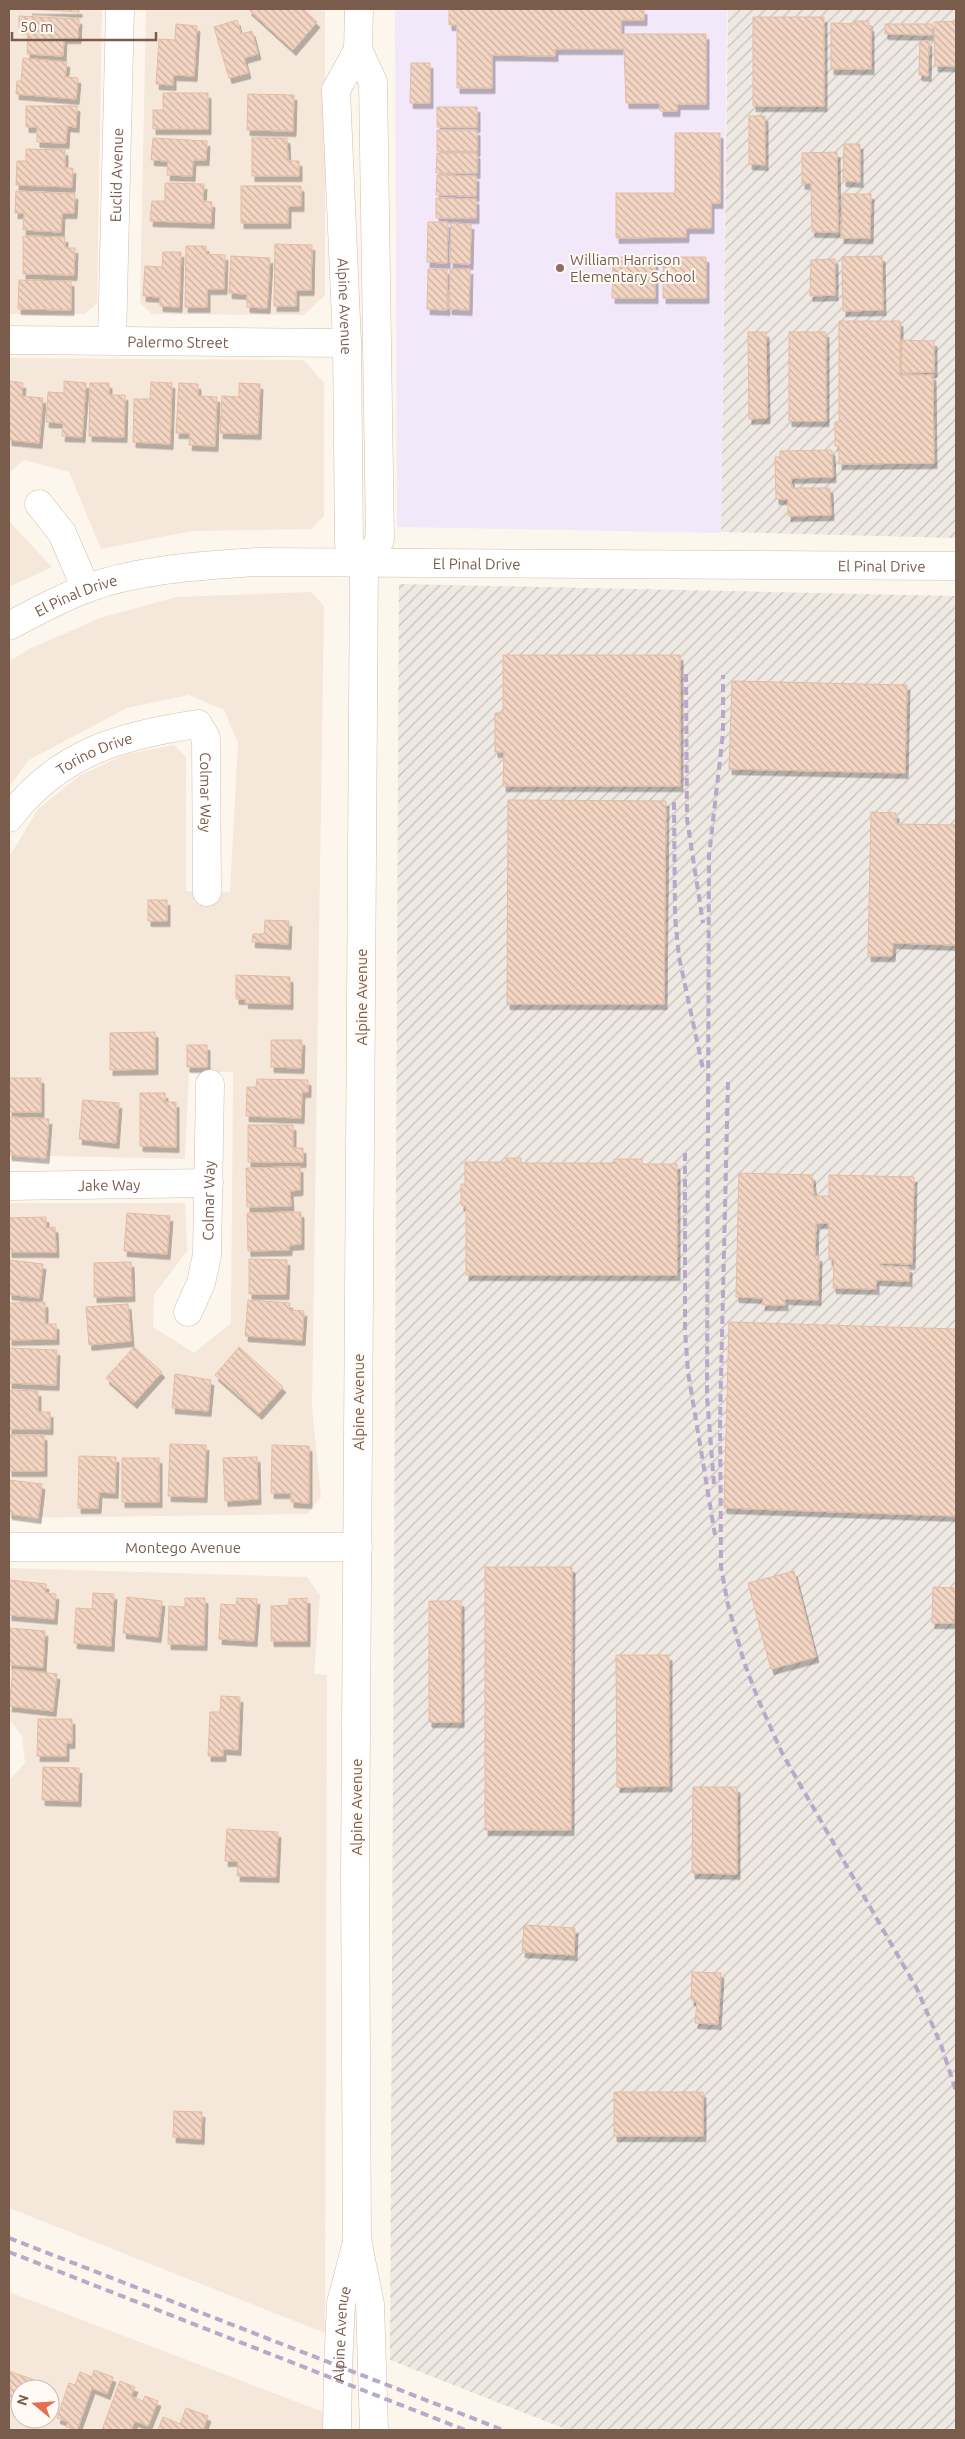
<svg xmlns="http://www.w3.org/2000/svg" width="965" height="2439" viewBox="0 0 965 2439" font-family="Ubuntu,sans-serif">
	<defs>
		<pattern id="industrial-furrows" width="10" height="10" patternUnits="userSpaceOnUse" patternTransform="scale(1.25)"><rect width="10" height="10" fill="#efe9e4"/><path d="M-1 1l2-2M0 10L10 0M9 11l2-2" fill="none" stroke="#c7c0bb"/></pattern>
		<pattern id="building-back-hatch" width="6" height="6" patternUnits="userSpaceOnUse" patternTransform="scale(1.25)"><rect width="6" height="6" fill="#f3d5c3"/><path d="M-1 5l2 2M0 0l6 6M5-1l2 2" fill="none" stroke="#cab0a1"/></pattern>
		<filter id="shadow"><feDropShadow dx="3" dy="5.5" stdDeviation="0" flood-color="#0004"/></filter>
	</defs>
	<rect width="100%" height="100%" fill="#fdf6ec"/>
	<path fill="#f5e8da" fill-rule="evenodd" d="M9,9H102L97,303L85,314H9Z
		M146,9H325V295L304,315L152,314L140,303Z
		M9,358L304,360L324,383V516L311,529L192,531L101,549L69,472L24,460L9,473Z
		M9,521L52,567L9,587Z
		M311,592L324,606L312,1408L321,1497L307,1514L9,1518V1203H185L187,1251L154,1295L153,1327L194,1353L231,1323L233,1072H189L185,1159L9,1155V857L38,809L79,776L126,754L174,745L186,757V891L230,892L238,743L224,710L189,695L127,708L29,760L9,787V662L27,650L100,618L176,597Z
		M9,1568L307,1577L320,1595L314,1674L327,1675L325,2333L9,2208V1781L25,1763L22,1736L9,1719Z
		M9,2292L331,2415L330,2430H9ZM20,2389H50V2419H20Z"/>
	<path fill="url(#industrial-furrows)" d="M728,9H956V538L721,532Z
		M399,584L956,596V2430H568L390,2360Z"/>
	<path fill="#f3e8fa" d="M395,9H727L721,533L397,527Z"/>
	<path fill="url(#building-back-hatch)" stroke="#e6bba3" filter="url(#shadow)" d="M29,9H79V12Z
		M248,9H303L317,22L293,50Z
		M449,9H644V20H621V34H706V104H677V111H660V103H626L624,49H555V56L492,55V88H457V25H449Z
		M19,16L79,19L78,38H64L63,56L27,54L28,28H19Z
		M753,17H824V106H753Z
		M237,20L241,34L252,31L258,54L244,58L248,73L229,78L214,27Z
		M854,21H869V26H871V69H831V23L855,24Z
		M956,21V66H935L934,22Z
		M176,24L197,26L194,76L173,75V85L156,84L159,39L175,40Z
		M885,24H932V35L885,34Z
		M920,41H929L928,76L919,75Z
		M23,58L67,62L65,77L78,78L76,99L16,94L17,81H21Z
		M411,63H430V103H410Z
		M163,93H208V129H153V110H163Z
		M248,94L294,95L293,131L247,130Z
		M26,106H77L76,127L67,126L66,143L37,142V127H26Z
		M437,107H477V127H437Z
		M749,116H765V165L749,164Z
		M437,130H477V151H437Z
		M675,133H720V203H711V228H686V237L616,238V193H675Z
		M153,138L207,141L206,160H193L192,176L167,175L168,161L151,160Z
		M252,138H287L288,161H299V176H252Z
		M844,144H860V182L843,181Z
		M26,149L65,150V168H73L72,187L16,185L17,161H26Z
		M837,152L838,232H812L811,183L802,184V153Z
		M437,153H477V173H436Z
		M437,175L476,176V196L436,195Z
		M165,183L204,184L203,201L212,202L211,223L150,221L152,201H165Z
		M241,186H301V206H288V223H241Z
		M16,191L75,194L74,213H62L61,232L23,230L24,213H15Z
		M842,194H871L870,238H841Z
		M436,198L476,199V218H436Z
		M428,222H448L447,263L427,262Z
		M451,223L471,224L470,264L450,263Z
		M23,236L65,237V248H75L74,275L23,274Z
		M275,244L312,245L311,290H296V306H274Z
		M186,246H206V254L225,255L224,289H207V307H185Z
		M163,252H181L179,307L160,306V297L143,296L145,266L162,267Z
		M231,256L270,258L267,308L247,307V294L229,293Z
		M882,256L883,310L843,311L842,257Z
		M613,257H655V298H612Z
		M663,257H706V298H663Z
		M835,259V295L810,296L811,260Z
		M428,269H447V310L427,309Z
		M450,269H470L469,310L449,309Z
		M19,280L71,281V310L18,309Z
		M839,321H900V375H933L934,463L839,464V446H835V422H839Z
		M748,332H766L767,418L749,419Z
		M789,332H826V421H789Z
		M902,340L934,341V372L901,373Z
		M9,381L23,383L22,396L43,398L39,443L9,440Z
		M64,381L86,383L82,437L62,436L63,423L46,422L48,392L64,393Z
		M151,382L172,383L170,444L133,442L134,399H150Z
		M90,383H109V395H125L124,437L89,436Z
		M179,383L198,384V396L217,397L215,446L189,445L190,433H176Z
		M239,383L260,384L258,434L220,433L222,396L239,397Z
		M832,450L833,477L791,478L792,488H830L831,515L788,516V499H776L775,457H780V451Z
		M503,655H680V786H503L504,752H495V713H503Z
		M732,681L907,685L905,773L729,769Z
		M508,800L666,801L664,1004H507Z
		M871,812L896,813V824L956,825V945L893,943L892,956H868Z
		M148,900H167V921H148Z
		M265,920L289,921L288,944L252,942L253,934H264Z
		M236,975L290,977V1004L245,1003L246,999H236Z
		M155,1032V1069L110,1070V1033Z
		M271,1040H302L301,1068L271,1067Z
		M187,1045H207V1067H187Z
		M9,1078H41V1112H9Z
		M257,1079L308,1080V1092H302L301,1118L246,1116L247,1087H256Z
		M140,1093H165V1102H176V1147L140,1146Z
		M83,1100L119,1103L116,1143L79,1139Z
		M9,1117L49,1119L46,1158L9,1155Z
		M248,1125H293V1148H303V1162H248Z
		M506,1158H521V1163H614V1159H642V1164H677V1275H466V1206L461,1205V1184H465V1162H506Z
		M300,1167V1190L290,1191L291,1206L247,1207L246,1168Z
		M739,1173L812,1175L814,1196H829V1175L914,1177L912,1264L880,1263V1266L909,1267V1281L876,1280V1289L833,1288L834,1259L829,1260V1223H816L815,1256H819L818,1300L785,1299V1305H762L763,1298L736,1297Z
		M301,1212V1244L289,1245V1250L248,1251L247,1213Z
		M127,1213L170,1216L167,1254L124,1251Z
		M46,1217V1228L55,1227L56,1252H9V1218Z
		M249,1259L287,1260L286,1294H249Z
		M9,1260L43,1264L39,1298L9,1294Z
		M131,1262L132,1296L94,1297V1263Z
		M248,1300L290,1303L289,1310L304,1311L302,1340L245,1336Z
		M45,1302V1324H56V1339L9,1340V1303Z
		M128,1304L131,1341L89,1345L86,1307Z
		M729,1322L956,1329V1516L724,1508Z
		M134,1347L162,1372L134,1403L106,1378Z
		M239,1347L283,1387L259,1414L215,1375Z
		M9,1348L57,1350L56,1385L9,1383Z
		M175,1374L211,1380L208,1411L172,1408Z
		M9,1390L38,1391V1412H50V1429H9Z
		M9,1435H44V1471H9Z
		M170,1444L206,1445L204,1497L168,1496Z
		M272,1445L309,1446V1503L291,1502V1493H271Z
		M79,1456L116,1457L115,1493L99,1492L98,1508H78Z
		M257,1457L258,1499L225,1501L223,1458Z
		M122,1458H159V1502H122Z
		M9,1480L42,1484L38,1518L9,1514Z
		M485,1567H572L571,1830H485Z
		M794,1571L816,1657L771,1669L748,1583Z
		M9,1580L46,1584L45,1593L56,1594L54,1619L9,1615Z
		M933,1587L956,1588L954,1623H932Z
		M93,1593L114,1594L111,1646L74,1643L76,1608L92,1609Z
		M127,1597L162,1601L158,1637L123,1633Z
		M185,1598H205L204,1645L168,1644L169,1606L185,1607Z
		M237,1598L257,1599L254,1641L219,1639L221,1604L236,1605Z
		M307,1598V1641H271V1606L289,1605V1599Z
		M429,1601H461V1722H429Z
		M9,1628L45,1631L43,1667L9,1665Z
		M616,1655H669V1786L617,1787Z
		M13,1669L57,1674L53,1711L9,1706Z
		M221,1696L240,1697L238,1750L223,1749V1756H208L210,1712H220Z
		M38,1719H72V1743H66V1756H37Z
		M43,1767L79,1768L78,1801L42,1800Z
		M693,1787H737V1874L692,1873Z
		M227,1829L278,1832L276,1877L237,1876L238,1861H225Z
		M524,1925L575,1928L574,1955L522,1952Z
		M692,1972L721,1973L718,2024L695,2023L697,2001L691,2000Z
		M614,2092H703V2136H614Z
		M174,2111L202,2112L201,2139L173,2137Z
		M94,2370L113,2377L107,2394L92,2388L77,2430L66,2427L68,2422L57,2418L69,2383L75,2385L80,2372L92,2377Z
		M9,2371L45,2384L43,2389H20V2404L9,2400Z
		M120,2381L135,2387L131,2396L143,2401L145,2396L158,2401L148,2426L135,2421L131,2430H102Z
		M186,2408L208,2416L203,2430H158L163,2417L180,2424Z"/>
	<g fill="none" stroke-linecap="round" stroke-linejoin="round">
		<defs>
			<g id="minor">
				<path d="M359,9L358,50L373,82L380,540L364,564L355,1876L357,2240L370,2304L374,2430"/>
				<path id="s1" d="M358,50L336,90L347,343L349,544L364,564"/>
				<path id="s2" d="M9,340L347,343"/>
				<path id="s3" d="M112,340L120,9"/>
				<path d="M39,504L62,533L86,589"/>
				<path id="s4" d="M9,626C33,613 59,599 85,589C139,569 199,566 256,562L956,566"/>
				<path id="s5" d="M9,818C58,753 121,735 198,724L206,738L207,892"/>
				<path id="s6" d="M9,1186L209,1183"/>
				<path id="s7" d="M188,1312L201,1283L207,1255L210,1084"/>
				<path id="s8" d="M9,1547H358"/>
				<path id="s9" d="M337,2430L338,2367L341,2303L356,2246"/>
			</g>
		</defs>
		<use href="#minor" stroke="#d1beb0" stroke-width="29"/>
		<use href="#minor" stroke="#fff" stroke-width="28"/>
		<path stroke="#b9a8c9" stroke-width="4" stroke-dasharray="8 5" stroke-linecap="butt" d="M686,674L687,819L703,923
			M674,802L675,917L679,957L703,1069
			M728,1082L720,1420L721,1567L728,1605L744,1662L758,1699L782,1753L917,1989L941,2045L956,2091
			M685,1153V1330L688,1372L715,1535
			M714,1484L707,1397L709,856L723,733V675
			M9,2238L503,2430
			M9,2252L465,2430"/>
	</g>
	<circle fill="#8d6e63" stroke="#fffaf3" stroke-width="2" cx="560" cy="268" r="5"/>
	<g text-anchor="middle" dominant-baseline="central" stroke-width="4" stroke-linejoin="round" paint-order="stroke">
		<g font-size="15" fill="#7a5c4d" stroke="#fffaf3">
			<text stroke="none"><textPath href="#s3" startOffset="165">Euclid Avenue</textPath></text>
			<text stroke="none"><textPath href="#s1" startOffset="262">Alpine Avenue</textPath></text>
			<text stroke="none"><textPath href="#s2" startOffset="169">Palermo Street</textPath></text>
			<text stroke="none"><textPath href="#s4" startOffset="479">El Pinal Drive</textPath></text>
			<text stroke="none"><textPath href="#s4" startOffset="884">El Pinal Drive</textPath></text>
			<text stroke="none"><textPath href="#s4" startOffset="74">El Pinal Drive</textPath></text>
			<text stroke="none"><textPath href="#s5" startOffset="109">Torino Drive</textPath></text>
			<text stroke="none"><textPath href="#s5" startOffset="288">Colmar Way</textPath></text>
			<text transform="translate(361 997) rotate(-90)">Alpine Avenue</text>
			<text stroke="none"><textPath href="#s6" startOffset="100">Jake Way</textPath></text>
			<text stroke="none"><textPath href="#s7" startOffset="115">Colmar Way</textPath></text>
			<text transform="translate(358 1402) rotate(-90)">Alpine Avenue</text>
			<text stroke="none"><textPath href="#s8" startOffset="174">Montego Avenue</textPath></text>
			<text transform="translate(356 1807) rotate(-90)">Alpine Avenue</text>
			<text stroke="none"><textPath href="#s9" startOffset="96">Alpine Avenue</textPath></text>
		</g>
		<g font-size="15" fill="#785e54" stroke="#fffaf3" text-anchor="start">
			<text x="570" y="259">William Harrison<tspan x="570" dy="17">Elementary School</tspan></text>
		</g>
	</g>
	<rect width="965" height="2439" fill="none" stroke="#7a5c4d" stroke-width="20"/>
	<g transform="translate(35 2404) rotate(288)"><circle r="24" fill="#fffaf3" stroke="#cabbb1"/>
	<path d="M0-4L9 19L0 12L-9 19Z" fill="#e76f51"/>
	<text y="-8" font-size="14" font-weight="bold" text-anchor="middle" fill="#7a5c4d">N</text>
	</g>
	<path d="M12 32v8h144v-8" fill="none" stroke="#7a5c4d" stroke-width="2.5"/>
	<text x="20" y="32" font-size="15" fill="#7a5c4d" stroke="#fffaf3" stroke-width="4" paint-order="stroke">50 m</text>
</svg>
